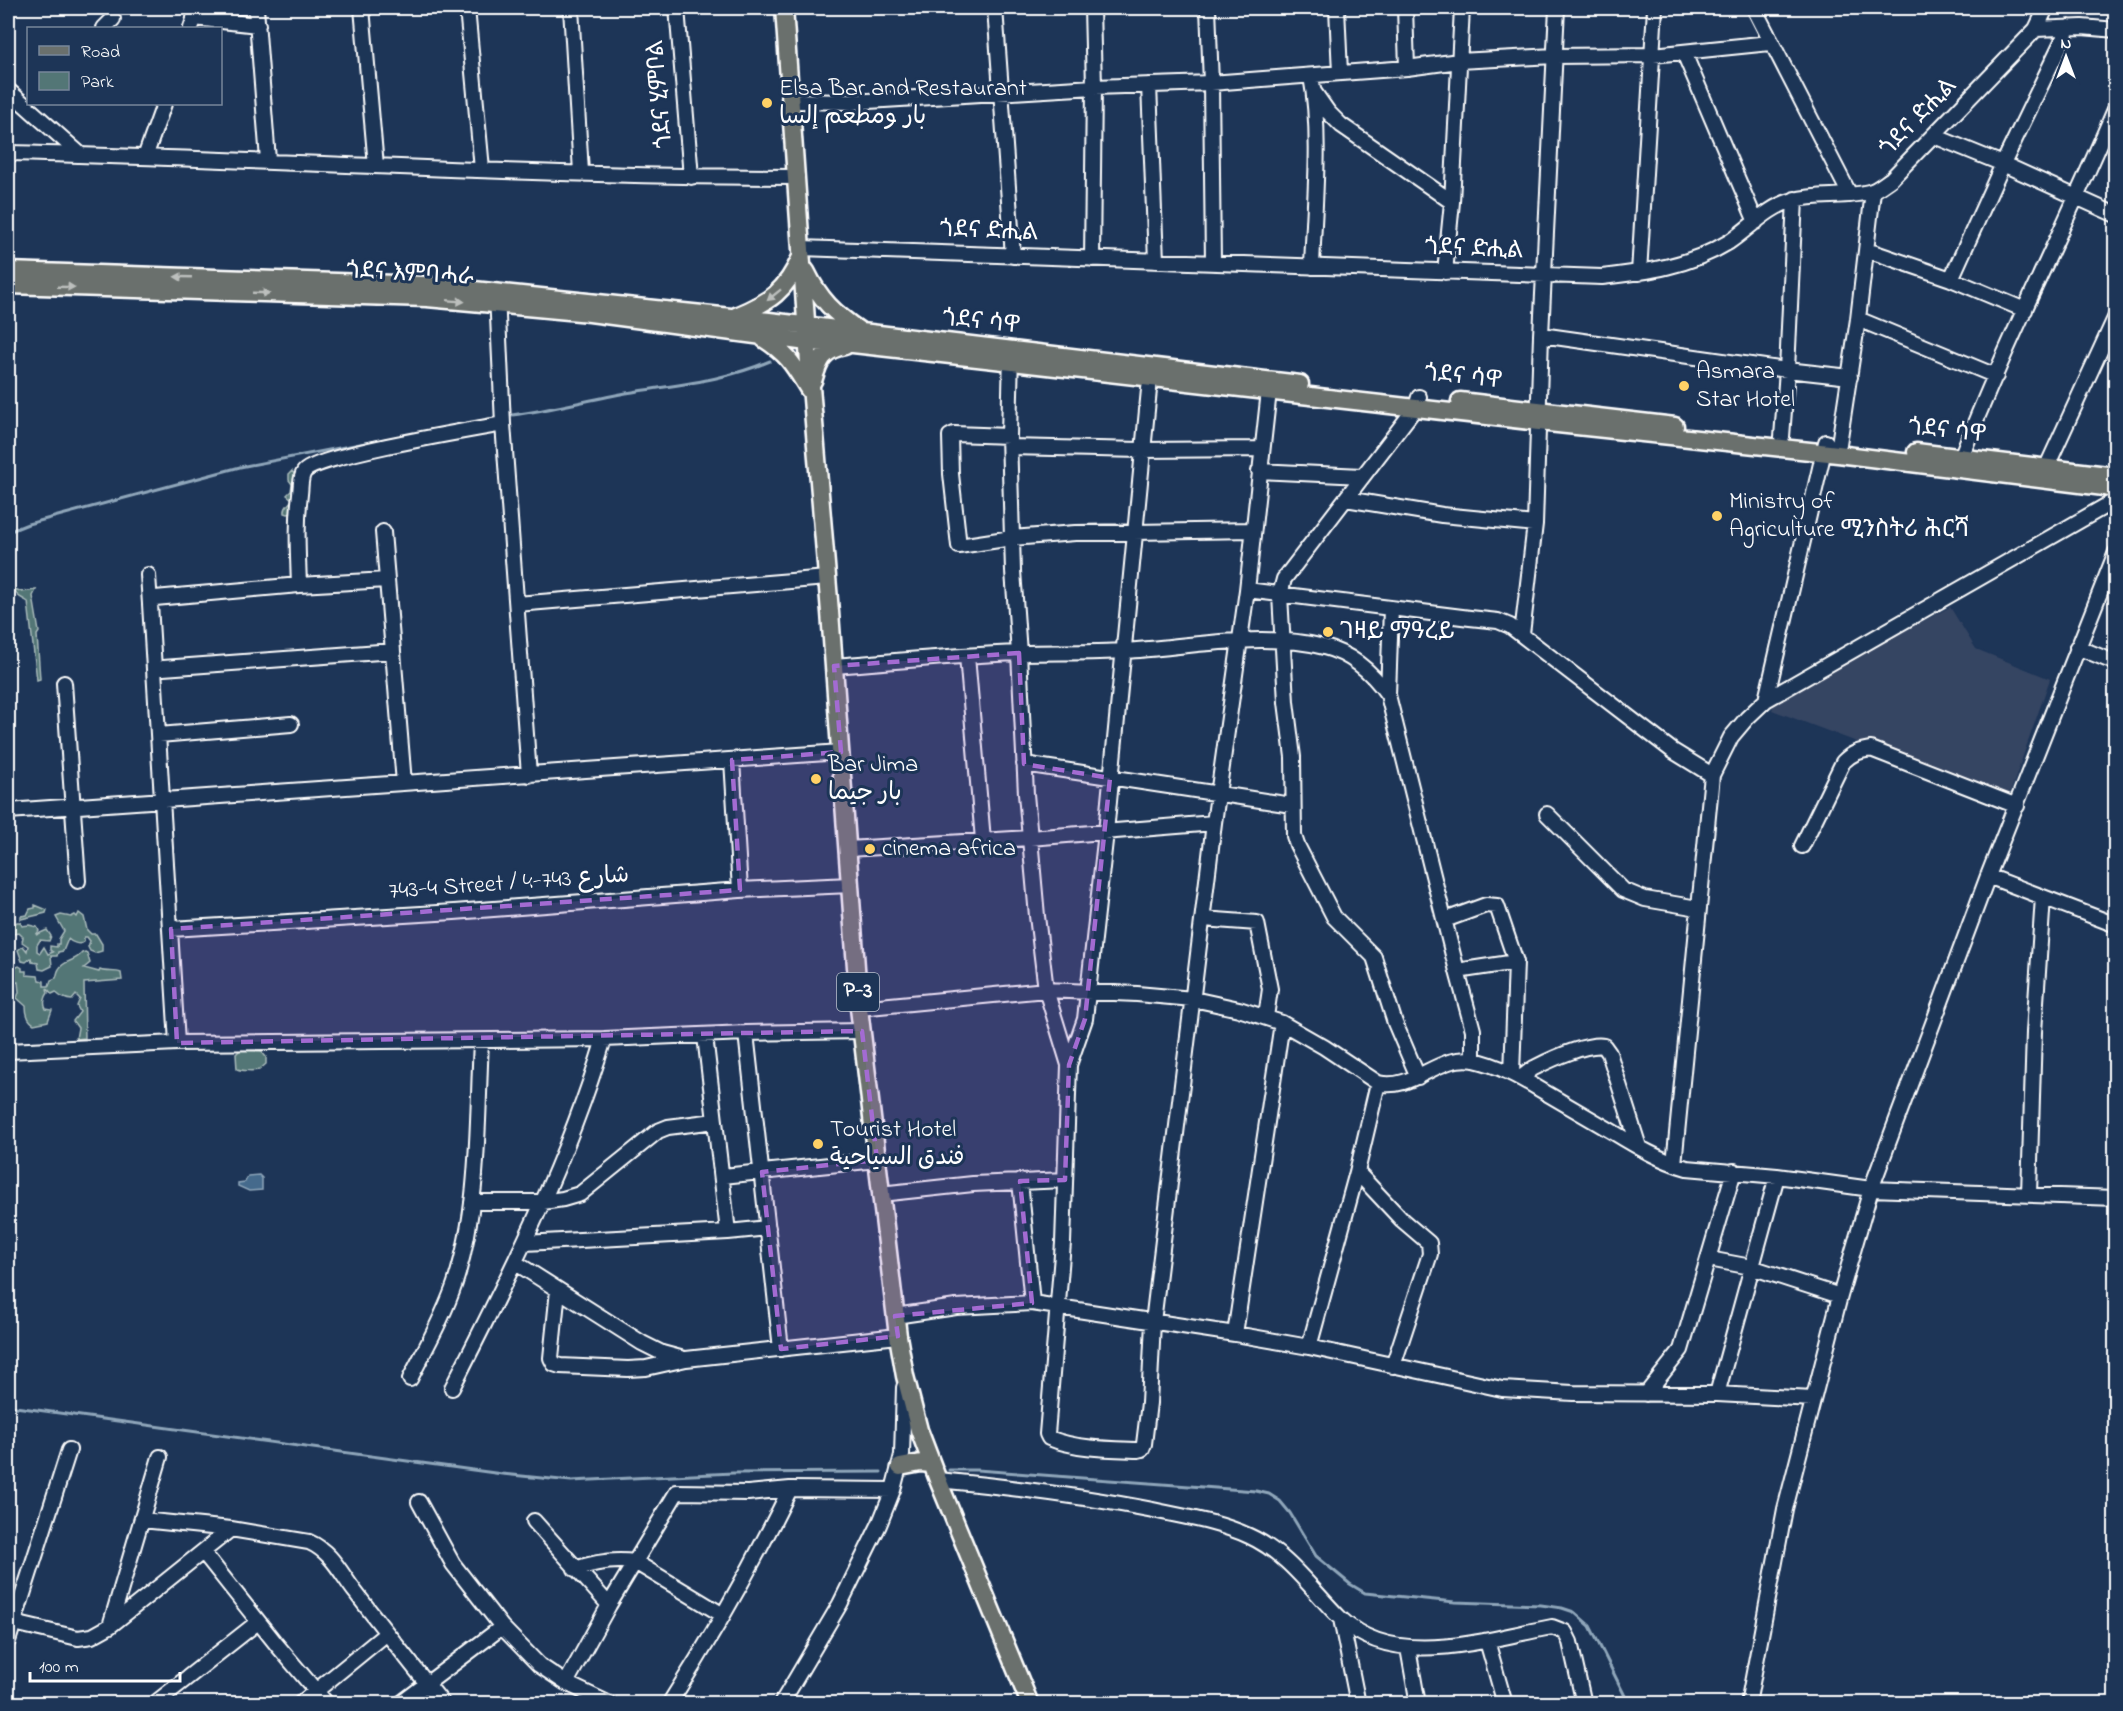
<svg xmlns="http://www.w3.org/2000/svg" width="2123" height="1711" viewBox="0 0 2123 1711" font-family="'Indie Flower','Playpen Sans Arabic','Noto Sans Ethiopic',sans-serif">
	<rect width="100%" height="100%" fill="#1d3557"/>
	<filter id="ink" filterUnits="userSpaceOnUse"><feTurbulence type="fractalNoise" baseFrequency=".0167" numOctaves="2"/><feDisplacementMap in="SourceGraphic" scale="12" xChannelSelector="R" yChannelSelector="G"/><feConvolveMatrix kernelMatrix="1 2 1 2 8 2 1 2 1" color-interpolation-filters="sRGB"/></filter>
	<g filter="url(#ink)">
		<path fill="#354462" d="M1950,607L1976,649L2050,679L2008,799L1772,710L1776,698Z"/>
		<path fill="#537676" stroke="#a9baba" stroke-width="1.5" d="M292,471L295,475L292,513L288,514L285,513C284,505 290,505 292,499L287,495L291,491L292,484L289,480V474Z
			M15,589L22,592L36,590L33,596L39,632L37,635L40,679L37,680L28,602C23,598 15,597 15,589Z
			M35,905L47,910L46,913L21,919V916L27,915L30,909L35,908Z
			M79,913L84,917L87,930L91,934H96L102,944V951L95,953L90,951L88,947L90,941L87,937H84V942C79,946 71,942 68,939L63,951L58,952L57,956H51L52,966L44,970L39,969L38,963L32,962L31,958L26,962L22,961L18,950L23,946L27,951L28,946L22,942L23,937L19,933L13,934L9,931L13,925L8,927V915L13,918V925L17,922H20L22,926L29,925L37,927L39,931L36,935L47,930L51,936L49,941L40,940L37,945V951L40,953L44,947L48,954L53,952L50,950V946L57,947V944H59V939L64,931L56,917L61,915L71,917L75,915L77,917Z
			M85,952L87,953L90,963L84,968L99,972L100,970C107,973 115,970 121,973L122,980L84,983L85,1038L76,1039L78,1028L73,1021L80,1012L77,1006L80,999L76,995L72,1000C67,1000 58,996 56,992L52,994L47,988L48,993C45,997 43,1004 46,1009L52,1010L48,1021L34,1024C27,1020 26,1013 26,1006L17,998L19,992L18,982L8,983V971L19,966L22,968V971H26V975L38,976L39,980L44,981V986H49L51,980L56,978C57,976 57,972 59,969C64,960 73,963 82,953Z
			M240,1050L261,1051L266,1057V1064L259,1070C254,1071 242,1071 237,1069L236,1054Z"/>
		<path fill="#446b8c" stroke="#8fa6ba" stroke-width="1.5" d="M259,1175L262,1178V1190L249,1191L238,1186V1183L245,1182L248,1176Z"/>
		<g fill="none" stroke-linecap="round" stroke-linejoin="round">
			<path stroke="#8fa6ba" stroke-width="3" d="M512,415C550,410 588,400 626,393C678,384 720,382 770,361
				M8,532L28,524L240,467L495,418
				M8,1406L502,1474L571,1481L733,1473L881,1472
				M949,1470H977L1256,1491L1269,1494L1280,1501L1290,1513L1316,1556L1350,1584L1365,1593L1455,1602L1541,1605L1562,1608L1574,1612L1590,1626L1629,1704"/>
			<defs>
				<path id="minor" d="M256,8L268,160
					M362,8L376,166
					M467,8L482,169
					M571,8L581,172
					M677,8L691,177
					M995,8L1013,256
					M1208,8L1211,83L1213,263
					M1337,8L1340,73
					M1405,8L1407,68
					M1754,8L1850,195
					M194,18L258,25
					M104,28L113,19
					M191,28L198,8
					M2036,29L2082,27L2116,30
					M1684,53L1756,222
					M1311,76C1322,134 1314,207 1312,267
					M1149,85L1156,261
					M8,90L81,155
					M1314,92L1328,112L1341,125L1452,202
					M792,101L852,102L1094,87L1211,83L1407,68L1459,61L1554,56L1653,55L1770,43
					M1934,136L2003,164L2116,215
					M8,153C271,159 534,177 797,177
					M145,157L164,104
					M801,248L1602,277C1646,272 1690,266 1729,242C1750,228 1769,206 1794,200C1819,193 1847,199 1872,191C1878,189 1885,183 1891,179L2036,29L2046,8
					M1867,250L1951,279L2025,310
					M1092,259L1094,87L1092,8
					M1445,272L1452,202L1462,8
					M1639,273L1655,8
					M1951,279L2003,164L2069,27
					M497,295L503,424L529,775
					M1858,319L1996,376
					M1541,335L1787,370L1850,377
					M1011,352L1009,436L1013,571L1019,653L1026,794L1037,916L1046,990L1069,1065
					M1151,369L1106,832L1085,1019L1069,1065L1063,1243L1047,1434L1049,1438C1075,1449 1109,1449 1138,1450L1142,1449L1144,1444L1149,1403L1153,1322L1214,823L1247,590L1270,382
					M1009,436L954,434L950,436L951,474L959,546L1012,538L1075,533L1253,530
					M1782,437L1787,370L1795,199
					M1839,444L1858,319L1873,191
					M1010,447L1141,450L1262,449
					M1958,465C2005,344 2065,227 2116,107
					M1259,471L1362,476
					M2043,475L2116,316
					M1346,499L1442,515L1535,524
					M383,532L404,783
					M148,575L150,604
					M299,585C298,554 296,525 300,494C301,487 300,478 304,472C314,456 475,429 503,424
					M1247,590L1470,618L1498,621L1510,626L1673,751L1712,775L1674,1164
					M517,604L827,578
					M1391,608L1388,695L1457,971L1473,1030V1060
					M1522,634L1535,524L1541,335L1557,8
					M2077,647L2116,663
					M967,656L983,840
					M834,666C896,661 958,655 1020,653C1055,652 1090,653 1125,651C1188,647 1263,631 1324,647C1352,654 1372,672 1388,695
					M163,668L393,651
					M64,683L78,881
					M1766,700L1826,442
					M159,735L291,724
					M732,760L740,890
					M1024,764L1292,805
					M1712,775L1731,737L1747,718L1766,700L2116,500
					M8,811L841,752
					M1547,814L1623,890L1645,899L1698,908
					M1802,846L1843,762C1852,753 1859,751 1871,749L2017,806
					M848,849L1030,838L1214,823
					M1988,876L2116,925
					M1203,919L1257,923L1270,989L1266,1017
					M1445,920L1486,905L1497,906L1516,962L1512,1074
					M171,929L454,912L740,890L851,885
					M1457,971L1516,962
					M859,1008L1046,990L1137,994L1193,999L1239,1009L1282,1023L1324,1047L1378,1083C1413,1092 1439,1053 1474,1060C1498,1065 1521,1078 1541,1090C1565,1104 1589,1118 1613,1132C1636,1146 1661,1161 1687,1168L1777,1176L1871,1189L2116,1198
					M746,1033L781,1349
					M705,1036L728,1232L768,1228
					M177,1043L150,604L155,598L299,585L387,580
					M8,1051L177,1043L604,1039L746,1033L862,1031
					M1418,1077L1395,1023L1374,957L1334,917L1297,845L1294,836L1293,757L1286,702L1280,595L1284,579L1416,407L1419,397
					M1521,1078C1526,1074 1531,1069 1536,1067C1552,1059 1587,1043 1604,1046L1609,1053L1639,1147
					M1357,1172L1402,1220L1429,1243L1430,1254L1393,1366
					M723,1176L877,1160
					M1020,1181L1032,1303
					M880,1194L973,1184L1065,1180
					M2029,1194L2034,1032L2043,897
					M472,1202H543L563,1199L580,1194L658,1131L668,1127L715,1121
					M525,1243L728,1232
					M1709,1259L1751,1267L1840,1296
					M516,1263L642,1343L662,1353L684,1359
					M558,1290L551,1358L554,1364L560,1366L628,1369L646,1368L686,1359L898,1336
					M895,1316L956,1307L1032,1303L1235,1334L1309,1347L1502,1389L1573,1393L1717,1394L1813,1399
					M1235,1334L1282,1023
					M1309,1347L1357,1172L1378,1083
					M410,1379C426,1347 444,1316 455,1283C480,1206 477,1121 481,1041
					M452,1388C510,1274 567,1162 604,1039
					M1646,1394L1681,1350L1734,1171
					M1717,1394L1777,1176
					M938,1480C1010,1487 1082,1496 1153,1510C1185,1517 1219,1522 1249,1536C1287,1553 1311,1589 1340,1618C1394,1671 1486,1639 1552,1627L1565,1632L1570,1642L1584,1704
					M419,1502L453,1564L502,1627L539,1665L566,1683L610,1704
					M142,1520L231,1529L309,1542C332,1552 341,1574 356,1593C384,1630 414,1667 443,1704
					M534,1521L609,1605
					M203,1552L277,1645L327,1704
					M575,1569C595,1562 614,1559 635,1562L723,1615
					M1341,1619L1358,1704
					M14,1623L78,1638L92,1636L110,1626L231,1529
					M110,1626L160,1457
					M8,1641L69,1450
					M1487,1641L1505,1704
					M1408,1648L1418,1704
					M566,1683L609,1605L677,1492L748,1493L790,1489L893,1490
					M154,1704L258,1622
					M300,1704L387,1633
					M400,1704L502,1627
					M669,1704C714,1634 754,1563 790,1489
					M781,1704L840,1604L879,1525L893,1490L902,1455L904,1387
					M1748,1704L1785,1509L1840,1296L1871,1189L1988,876L2116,552"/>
				<path id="major" d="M784,8L809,363L830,612L859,1008L898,1336L905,1376L919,1430L938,1480L1030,1704
					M8,271L427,285L769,321L1300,384
					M806,271C820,300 834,313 860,331
					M8,285L427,298L590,313L807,342L853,344L1539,422L1838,454L2104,487L2116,490
					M736,316C770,302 786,291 801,257
					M764,339C789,355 794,366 809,390
					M813,381C819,361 822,350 845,346
					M1460,401L1675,426
					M1916,452L2116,476
					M900,1467L921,1463L931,1464"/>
			</defs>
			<use href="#minor" stroke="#fff" stroke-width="18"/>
			<use href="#major" stroke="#fff" stroke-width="21"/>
			<use href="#minor" stroke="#1d3557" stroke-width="14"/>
			<use href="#major" stroke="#6a706d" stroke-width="16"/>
		</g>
		<defs><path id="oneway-solid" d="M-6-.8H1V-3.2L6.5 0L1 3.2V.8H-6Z" transform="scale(1.5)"/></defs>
		<g fill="#bcbfbd">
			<use href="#oneway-solid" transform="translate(183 277) rotate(-178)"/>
			<use href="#oneway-solid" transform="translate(66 287) rotate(2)"/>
			<use href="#oneway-solid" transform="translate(261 293) rotate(2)"/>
			<use href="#oneway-solid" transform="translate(774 295) rotate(141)"/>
			<use href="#oneway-solid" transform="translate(456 301) rotate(5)"/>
		</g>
	</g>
	<path fill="#a36bd2" fill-opacity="0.2" stroke="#a36bd2" stroke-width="4.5" stroke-dasharray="12 8" stroke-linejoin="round" d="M1019,653L1024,764L1110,778L1085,1019L1069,1065L1065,1180L1020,1181L1032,1303L895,1316L898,1336L781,1349L762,1172L877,1160L862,1031L177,1043L171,929L740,890L732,760L841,752L834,666Z"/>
	<g fill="#ffd166" stroke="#1d3557" stroke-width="2">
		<circle cx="767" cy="103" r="6"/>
		<circle cx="1684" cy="386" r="6"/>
		<circle cx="1717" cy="516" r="6"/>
		<circle cx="1328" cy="632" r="6"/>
		<circle cx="816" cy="779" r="6"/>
		<circle cx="870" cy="849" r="6"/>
		<circle cx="818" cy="1144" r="6"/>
	</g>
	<g text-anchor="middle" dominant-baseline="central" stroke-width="6" stroke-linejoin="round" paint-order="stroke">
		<rect fill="#1d3557" stroke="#bbc2cd" stroke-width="1.5" x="837" y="973" width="42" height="38" rx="4.5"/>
		<g font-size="22" font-weight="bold" fill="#fff">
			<text x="858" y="992">P-3</text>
		</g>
		<g font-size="24" fill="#fff" stroke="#1d3557" text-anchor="start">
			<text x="779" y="89">Elsa Bar and Restaurant<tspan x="779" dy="28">بار ومطعم إلسا</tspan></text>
			<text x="1696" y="372">Asmara<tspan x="1696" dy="28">Star Hotel</tspan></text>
			<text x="1729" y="502">Ministry of<tspan x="1729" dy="28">Agriculture ሚንስትሪ ሕርሻ</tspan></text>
			<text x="1340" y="632">ገዛይ ማዓረይ</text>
			<text x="828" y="765">Bar Jima<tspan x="828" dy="28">بار جيما</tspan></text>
			<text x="882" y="849">cinema africa</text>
			<text x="830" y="1130">Tourist Hotel<tspan x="830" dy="28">فندق السياحية</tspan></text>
		</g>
		<g font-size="24" fill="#fff" stroke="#1d3557">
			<text transform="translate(661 94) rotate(-95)">ጎደና ሂምቦል</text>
			<text transform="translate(1919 118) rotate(-46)">ጎደና ድሒል</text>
			<text transform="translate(989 232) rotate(2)">ጎደና ድሒል</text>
			<text transform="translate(1474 250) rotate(2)">ጎደና ድሒል</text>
			<text transform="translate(410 275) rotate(3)">ጎደና እምባሓራ</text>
			<text transform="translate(981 323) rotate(6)">ጎደና ሳዋ</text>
			<text transform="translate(1463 378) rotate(6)">ጎደና ሳዋ</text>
			<text transform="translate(1947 432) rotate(6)">ጎደና ሳዋ</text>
			<text transform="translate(509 884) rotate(-4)">743-4 Street / شارع 743-4</text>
		</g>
	</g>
	<rect width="2123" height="1711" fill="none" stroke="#1d3557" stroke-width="30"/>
	<rect x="15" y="15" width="2093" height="1681" fill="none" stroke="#fff" stroke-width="2" filter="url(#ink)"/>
	<rect x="27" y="27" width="195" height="78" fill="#1d3557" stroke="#77869a" stroke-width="1.5"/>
	<rect x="39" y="46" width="30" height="9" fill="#6a706d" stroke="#77869a" stroke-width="1.5"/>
	<text x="81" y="57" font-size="18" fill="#ffffff">Road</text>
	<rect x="39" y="72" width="30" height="18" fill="#537676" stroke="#77869a" stroke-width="1.5"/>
	<text x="81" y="87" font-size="18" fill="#ffffff">Park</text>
	<g transform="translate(2066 57)" stroke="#1d3557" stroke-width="4.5" paint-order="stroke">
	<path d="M0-4.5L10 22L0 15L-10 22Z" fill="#ffffff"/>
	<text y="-9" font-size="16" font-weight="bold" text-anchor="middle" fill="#ffffff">N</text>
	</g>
	<path d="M30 1672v9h150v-9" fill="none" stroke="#ffffff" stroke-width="3"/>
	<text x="39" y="1672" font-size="18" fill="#ffffff" stroke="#1d3557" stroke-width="4.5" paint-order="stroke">100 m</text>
</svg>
